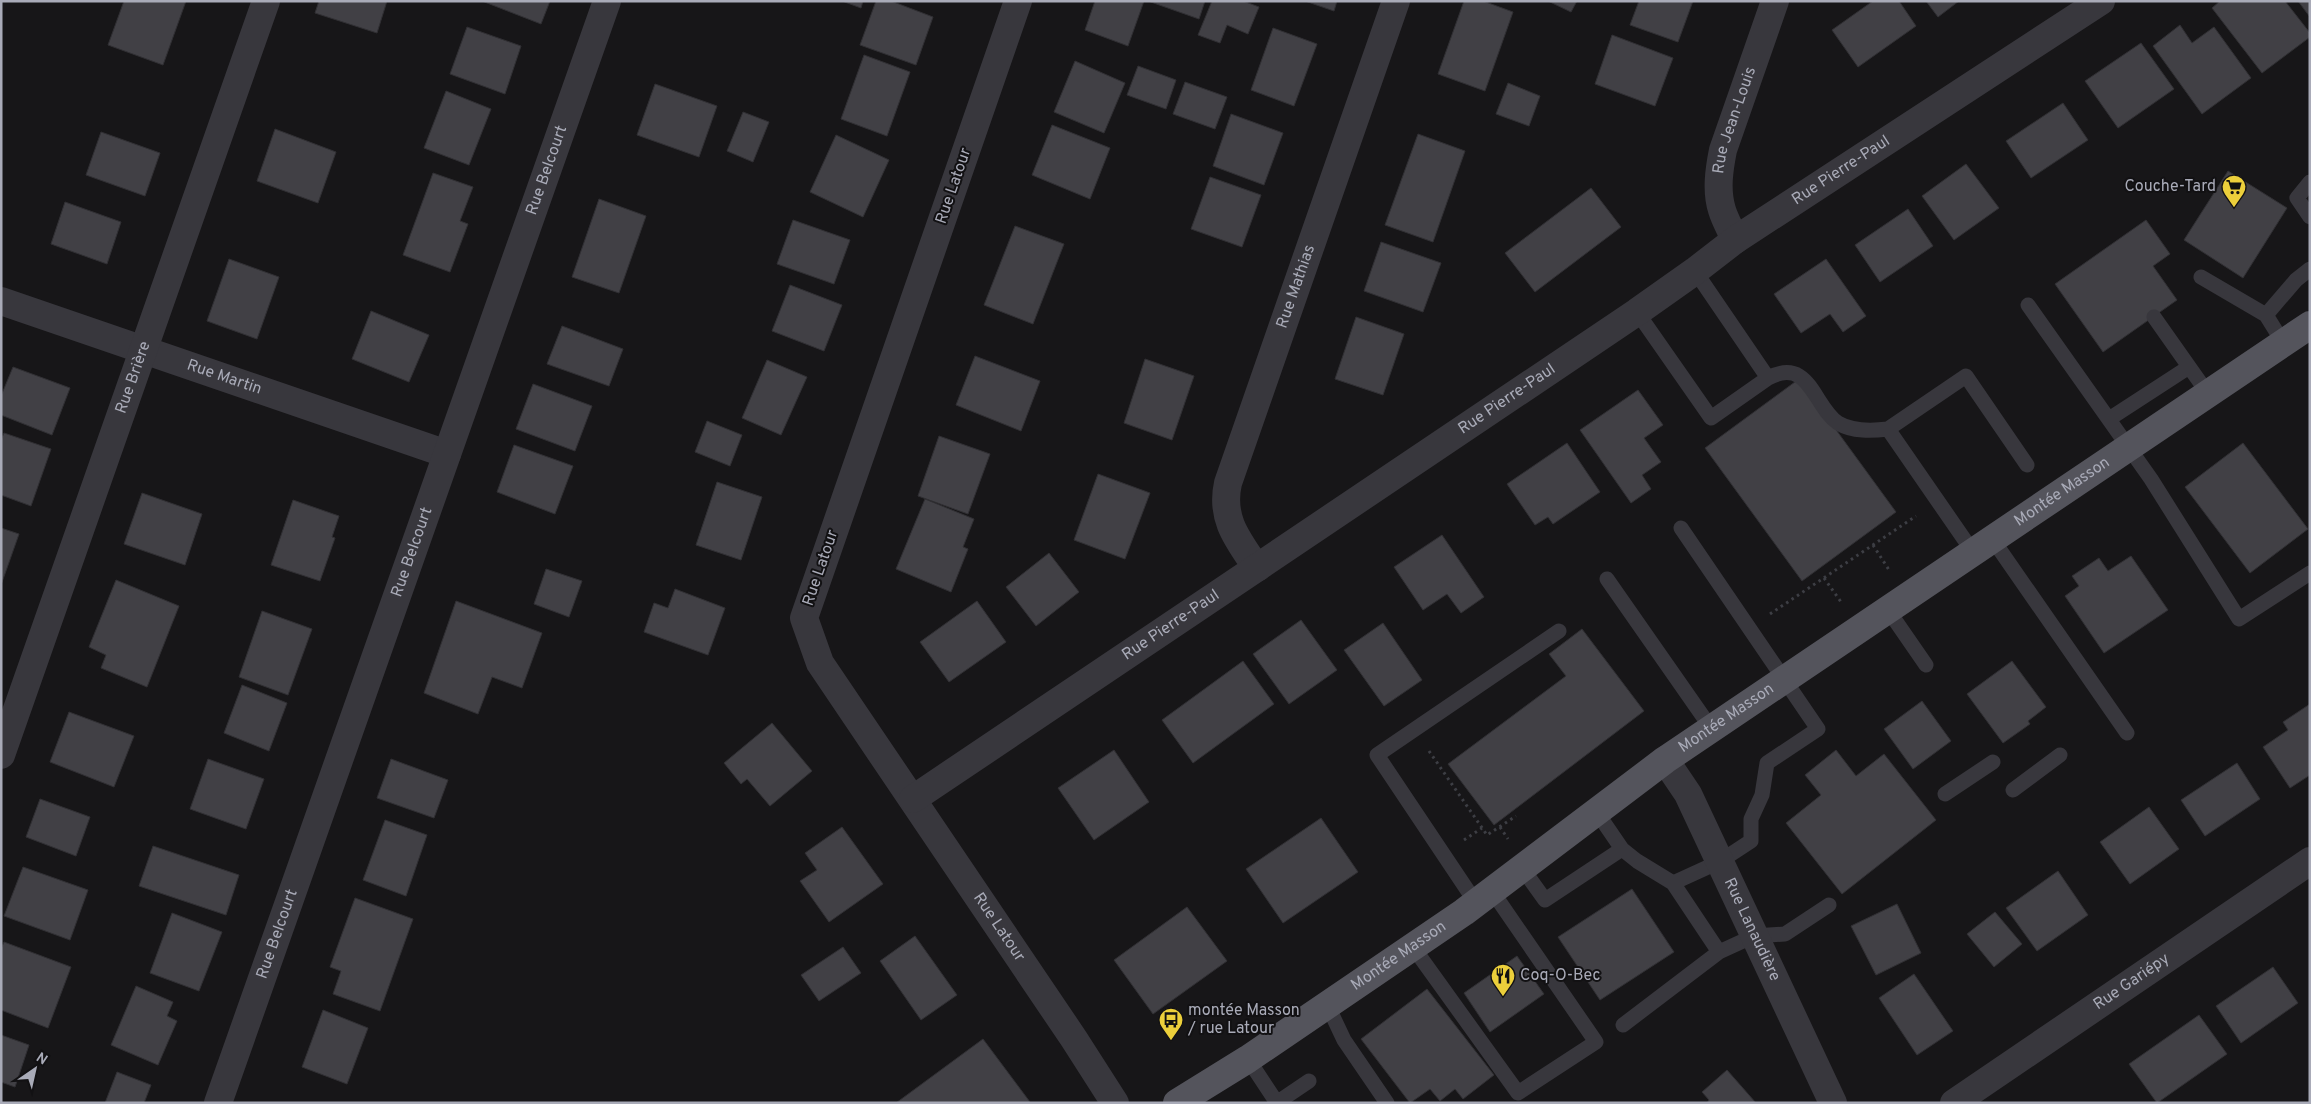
<svg xmlns="http://www.w3.org/2000/svg" width="2311" height="1104" viewBox="0 0 2311 1104" font-family="Overpass,sans-serif">
	<rect width="100%" height="100%" fill="#171618"/>
	<path fill="#414045" stroke="#313034" d="M124,1H186L163,65L108,45Z
		M319,1H387L377,33L315,13Z
		M482,1H550L541,24Z
		M842,1H863L861,8Z
		M876,1H891L933,17L916,65L860,45Z
		M1095,1H1144L1128,46L1085,30Z
		M1148,1H1205L1199,19Z
		M1212,1H1243L1259,7L1248,34L1227,25L1220,43L1198,35Z
		M1305,1H1337L1334,11Z
		M1464,1H1483L1513,12L1485,91L1438,74Z
		M1548,1H1577L1571,12Z
		M1639,1H1693L1678,42L1630,25Z
		M1873,1H1899L1916,26L1858,67L1832,30Z
		M1926,1H1959L1938,17Z
		M2220,1H2285L2310,33V37L2262,73L2212,8Z
		M2298,1H2310V17Z
		M2180,25L2192,43L2214,27L2251,78L2202,114L2153,46Z
		M467,27L521,46L505,94L450,74Z
		M1273,28L1317,44L1294,106L1251,90Z
		M1612,35L1673,58L1655,106L1595,84Z
		M2141,43L2174,89L2118,128L2085,81Z
		M864,55L910,72L887,136L841,119Z
		M1075,61L1125,83L1104,133L1054,112Z
		M1138,66L1176,80L1166,109L1127,95Z
		M1185,82L1227,97L1215,129L1173,114Z
		M1508,83L1540,96L1529,126L1496,114Z
		M655,84L717,106L699,157L637,135Z
		M446,91L491,109L469,165L424,148Z
		M2063,103L2088,140L2031,178L2006,141Z
		M743,112L769,122L753,162L727,151Z
		M1231,114L1283,133L1264,185L1213,166Z
		M1052,125L1110,148L1090,199L1032,175Z
		M275,129L336,152L318,203L257,181Z
		M101,132L160,153L145,196L86,175Z
		M1418,134L1465,151L1433,242L1385,225Z
		M836,135L889,160L863,217L810,192Z
		M1966,164L1999,208L1954,240L1922,196Z
		M2228,171L2287,208L2243,278L2184,240Z
		M433,173L473,187L460,221L468,224L450,272L403,255Z
		M1210,177L1261,195L1242,247L1191,229Z
		M1591,188L1621,227L1535,292L1505,253Z
		M599,199L646,216L619,293L572,277Z
		M65,202L121,222L107,264L51,244Z
		M1908,209L1933,246L1880,282L1855,245Z
		M793,220L850,240L834,284L777,264Z
		M2146,220L2170,254L2153,266L2177,300L2103,352L2055,284Z
		M1015,226L1064,244L1033,324L984,305Z
		M1381,242L1441,263L1423,312L1364,291Z
		M229,259L279,277L257,339L207,321Z
		M1826,259L1866,316L1843,332L1830,314L1801,333L1774,294Z
		M790,285L842,305L824,351L772,331Z
		M371,311L429,335L409,382L352,359Z
		M1356,317L1404,334L1383,395L1335,379Z
		M562,326L623,349L609,386L547,364Z
		M975,356L1040,381L1021,431L956,405Z
		M1145,359L1194,376L1172,440L1124,423Z
		M767,360L807,377L781,435L742,418Z
		M13,367L70,388L52,435L1,415V396Z
		M1799,379L1896,512L1802,581L1705,448Z
		M533,384L592,406L575,451L516,429Z
		M1638,390L1663,425L1644,438L1661,462L1642,475L1651,489L1631,503L1580,430Z
		M707,421L742,435L730,466L695,452Z
		M4,433L51,449L31,506L1,495V440Z
		M939,436L990,454L968,514L918,496Z
		M1567,443L1600,492L1553,524L1548,517L1535,525L1507,484Z
		M2243,443L2308,529L2250,573L2185,487Z
		M514,445L573,466L555,514L497,492Z
		M1098,474L1150,493L1125,559L1074,540Z
		M717,482L762,497L741,560L696,545Z
		M142,493L202,514L185,565L124,544Z
		M925,499L974,519L963,547L968,549L951,592L896,569Z
		M293,500L339,516L332,537L335,538L320,581L271,565Z
		M1,528L19,534L1,585Z
		M1442,535L1484,597L1461,613L1447,594L1423,610L1394,567Z
		M1049,553L1079,592L1036,626L1006,587Z
		M2131,556L2168,610L2104,653L2065,596L2079,586L2072,576L2099,558L2108,571Z
		M546,569L582,581L569,617L534,604Z
		M116,580L179,606L147,687L101,668L106,655L89,647Z
		M675,589L725,608L708,655L644,632L654,603L668,608Z
		M456,601L542,633L522,688L492,677L478,714L424,693Z
		M977,601L1006,642L949,682L920,642Z
		M262,611L312,629L288,695L239,677Z
		M1301,620L1337,670L1289,704L1253,654Z
		M1383,623L1422,680L1384,706L1344,650Z
		M1582,629L1644,711L1494,825L1448,764L1566,676L1549,654Z
		M1243,661L1274,704L1193,763L1162,720Z
		M2012,661L2046,707L2028,721L2030,724L2003,743L1967,694Z
		M242,685L287,703L269,751L224,733Z
		M1922,701L1951,741L1913,769L1884,729Z
		M2310,704V775L2290,788L2263,747L2288,730L2283,722Z
		M69,712L134,736L114,787L50,762Z
		M772,723L812,771L770,806L747,779L741,784L724,763Z
		M1114,750L1149,802L1094,840L1058,788Z
		M1836,750L1856,776L1884,754L1936,820L1842,894L1786,823L1821,795L1805,775Z
		M208,759L264,779L246,829L190,809Z
		M391,759L448,780L434,818L377,798Z
		M2237,763L2260,799L2205,836L2181,800Z
		M40,799L90,817L76,856L26,837Z
		M2149,807L2179,849L2130,884L2100,842Z
		M1321,818L1358,872L1283,923L1246,869Z
		M385,820L427,835L406,896L363,880Z
		M842,827L883,884L829,922L800,881L817,870L805,853Z
		M153,846L239,875L226,915L139,886Z
		M23,867L88,890L70,940L4,916Z
		M2058,871L2088,915L2037,951L2006,908Z
		M1632,889L1674,952L1600,1000L1558,937Z
		M355,898L413,919L380,1011L333,994L341,971L330,967Z
		M1897,904L1921,953L1876,975L1851,926Z
		M1187,907L1227,961L1153,1014L1114,960Z
		M1995,912L2022,944L1994,967L1967,934Z
		M172,913L222,932L199,991L150,973Z
		M915,936L957,995L921,1020L880,961Z
		M4,942L71,967L48,1028L1,1010V949Z
		M843,947L861,973L819,1001L801,975Z
		M1517,956L1544,994L1490,1032L1464,993Z
		M2273,967L2298,1003L2241,1043L2216,1006Z
		M1914,974L1953,1031L1917,1055L1879,998Z
		M136,986L173,1002L167,1016L177,1021L158,1065L111,1045Z
		M1427,989L1494,1075L1463,1099L1455,1089L1440,1101L1430,1089L1410,1103L1361,1039Z
		M323,1010L368,1028L347,1084L302,1067Z
		M2199,1015L2227,1054L2157,1103L2129,1064Z
		M1,1035L29,1045L15,1087L1,1082Z
		M983,1039L1030,1102L1029,1103H896Z
		M1727,1070L1756,1103H1707L1709,1100L1702,1092Z
		M117,1072L151,1085L144,1103H105Z"/>
	<g fill="none" stroke-linecap="round" stroke-linejoin="round">
		<path stroke="#3d3e44" stroke-width="3" stroke-dasharray="2.5 4" stroke-linecap="butt" d="M1873,545L1889,570
			M1824,578L1841,602
			M1770,614L1916,516
			M1429,751L1487,835L1516,816
			M1500,827L1508,839
			M1464,840L1482,828"/>
		<path stroke="#38373d" stroke-width="15" d="M2310,182L2297,198L2310,217
			M1695,271L1768,378C1810,356 1813,406 1838,423C1853,432 1872,431 1888,429
			M2201,277L2266,315
			M2028,305L2151,479L2239,619L2310,573
			M1637,312L1711,418L1768,378
			M2154,317L2209,395
			M2284,344L2266,315L2296,280L2310,269
			M2109,419L2189,367
			M1993,540L2127,733
			M1973,552L1888,429L1966,376L2027,465
			M1607,579L1711,728
			M1888,610L1926,665
			M2013,790L2060,755
			M1945,794L1993,762
			M1622,849L1637,861L1673,883L1719,952
			M1522,868L1545,900L1622,849L1596,811
			M1673,883L1719,862L1751,841V819L1762,795L1767,763L1818,729L1681,528
			M1476,903L1377,755L1559,631
			M1413,947L1518,1093L1596,1042L1492,891
			M1327,1004L1344,1040L1387,1103
			M1623,1025L1719,952L1754,936L1785,934L1829,905
			M1248,1059L1277,1103
			M1278,1102L1309,1081"/>
		<g stroke="#38373d" stroke-width="28">
			<path id="s1" d="M1018,1L804,618L820,663L1074,1039L1115,1103"/>
			<path id="s2" d="M1735,240C1731,230 1725,220 1722,210C1716,191 1719,170 1723,150L1775,1"/>
			<path id="s3" d="M1,301L447,454"/>
			<path id="s4" d="M1257,568C1238,540 1220,519 1228,483L1396,1"/>
			<path id="s5" d="M1,755L266,1"/>
			<path id="s6" d="M1665,760L1688,794L1833,1103"/>
			<path id="s7" d="M913,799L1637,312L1695,271L1735,240L2101,1"/>
			<path id="s8" d="M218,1103L607,1"/>
			<path id="s9" d="M1954,1103L2310,861"/>
		</g>
		<path stroke="#54545c" stroke-width="28" id="s10" d="M1177,1103L1248,1059L1464,912L1665,760L2310,325"/>
	</g>
	<defs>
		<symbol id="supermarket-pin" viewBox="-11 -11 22 30"><path d="M0 17L-7.5 6A9.5 9.5 0 1 1 7.5 6Z" fill="#eccf3b" stroke="#121113"/><path d="M-6-5.5h2.5l.6 2H6L4.5 2H-2.5L-4.4-4H-6ZM-1.5 3.2a1.3 1.3 0 1 0 .1 0ZM3 3.2a1.3 1.3 0 1 0 .1 0Z" fill="#111"/></symbol>
		<symbol id="restaurant-pin" viewBox="-11 -11 22 30"><path d="M0 17L-7.5 6A9.5 9.5 0 1 1 7.5 6Z" fill="#eccf3b" stroke="#121113"/><path d="M-5-6h1v4h1v-4h1v4h1v-4h1v5L-1.5 .5V6h-2V.5L-5-1ZM5-6V6H3V1.5H1.5Q1.5-4 5-6Z" fill="#111"/></symbol>
		<symbol id="bus-pin" viewBox="-11 -11 22 30"><path d="M0 17L-7.5 6A9.5 9.5 0 1 1 7.5 6Z" fill="#eccf3b" stroke="#121113"/><path d="M-5-6H5V4H4V6H2V4H-2V6H-4V4H-5ZM-3.5-4V0h7V-4ZM-3.5 1.2v1.5H-2V1.2ZM2 1.2v1.5H3.5V1.2Z" fill="#111"/></symbol>
	</defs>
	<g fill-rule="evenodd">
		<use href="#supermarket-pin" x="2220" y="173" width="28" height="38"/>
		<use href="#restaurant-pin" x="1489" y="962" width="28" height="38"/>
		<use href="#bus-pin" x="1157" y="1006" width="28" height="38"/>
	</g>
	<g text-anchor="middle" dominant-baseline="central" stroke-width="4" stroke-linejoin="round" paint-order="stroke">
		<g font-size="16" fill="#a9abb8" stroke="#121113">
			<text stroke="none"><textPath href="#s2" startOffset="125">Rue Jean-Louis</textPath></text>
			<text stroke="none"><textPath href="#s8" startOffset="989">Rue Belcourt</textPath></text>
			<text stroke="none"><textPath href="#s7" startOffset="1121">Rue Pierre-Paul</textPath></text>
			<text transform="translate(954 186) rotate(-71)">Rue Latour</text>
			<text stroke="none"><textPath href="#s4" startOffset="301">Rue Mathias</textPath></text>
			<text stroke="none"><textPath href="#s5" startOffset="400">Rue Brière</textPath></text>
			<text stroke="none"><textPath href="#s3" startOffset="236">Rue Martin</textPath></text>
			<text stroke="none"><textPath href="#s7" startOffset="716">Rue Pierre-Paul</textPath></text>
			<text stroke="none"><textPath href="#s10" startOffset="1076">Montée Masson</textPath></text>
			<text stroke="none"><textPath href="#s8" startOffset="584">Rue Belcourt</textPath></text>
			<text transform="translate(821 568) rotate(-71)">Rue Latour</text>
			<text stroke="none"><textPath href="#s7" startOffset="311">Rue Pierre-Paul</textPath></text>
			<text stroke="none"><textPath href="#s10" startOffset="671">Montée Masson</textPath></text>
			<text stroke="none"><textPath href="#s1" startOffset="1020">Rue Latour</textPath></text>
			<text stroke="none"><textPath href="#s6" startOffset="191">Rue Lanaudière</textPath></text>
			<text stroke="none"><textPath href="#s8" startOffset="179">Rue Belcourt</textPath></text>
			<text stroke="none"><textPath href="#s10" startOffset="266">Montée Masson</textPath></text>
			<text stroke="none"><textPath href="#s9" startOffset="215">Rue Gariépy</textPath></text>
		</g>
		<g font-size="16" fill="#a9abb8" stroke="#121113" text-anchor="start">
			<text x="2216" y="187" text-anchor="end">Couche-Tard</text>
			<text x="1520" y="976">Coq-O-Bec</text>
			<text x="1188" y="1011">montée Masson<tspan x="1188" dy="18">/ rue Latour</tspan></text>
		</g>
	</g>
	<rect width="2311" height="1104" fill="none" stroke="#a9abb8" stroke-width="5"/>
	<g transform="translate(35 1069) rotate(34)" stroke="#121113" stroke-width="4" paint-order="stroke">
	<path d="M0-4L9 19L0 12L-9 19Z" fill="#a9abb8"/>
	<text y="-8" font-size="14" font-weight="bold" text-anchor="middle" fill="#a9abb8">N</text>
	</g>
</svg>
